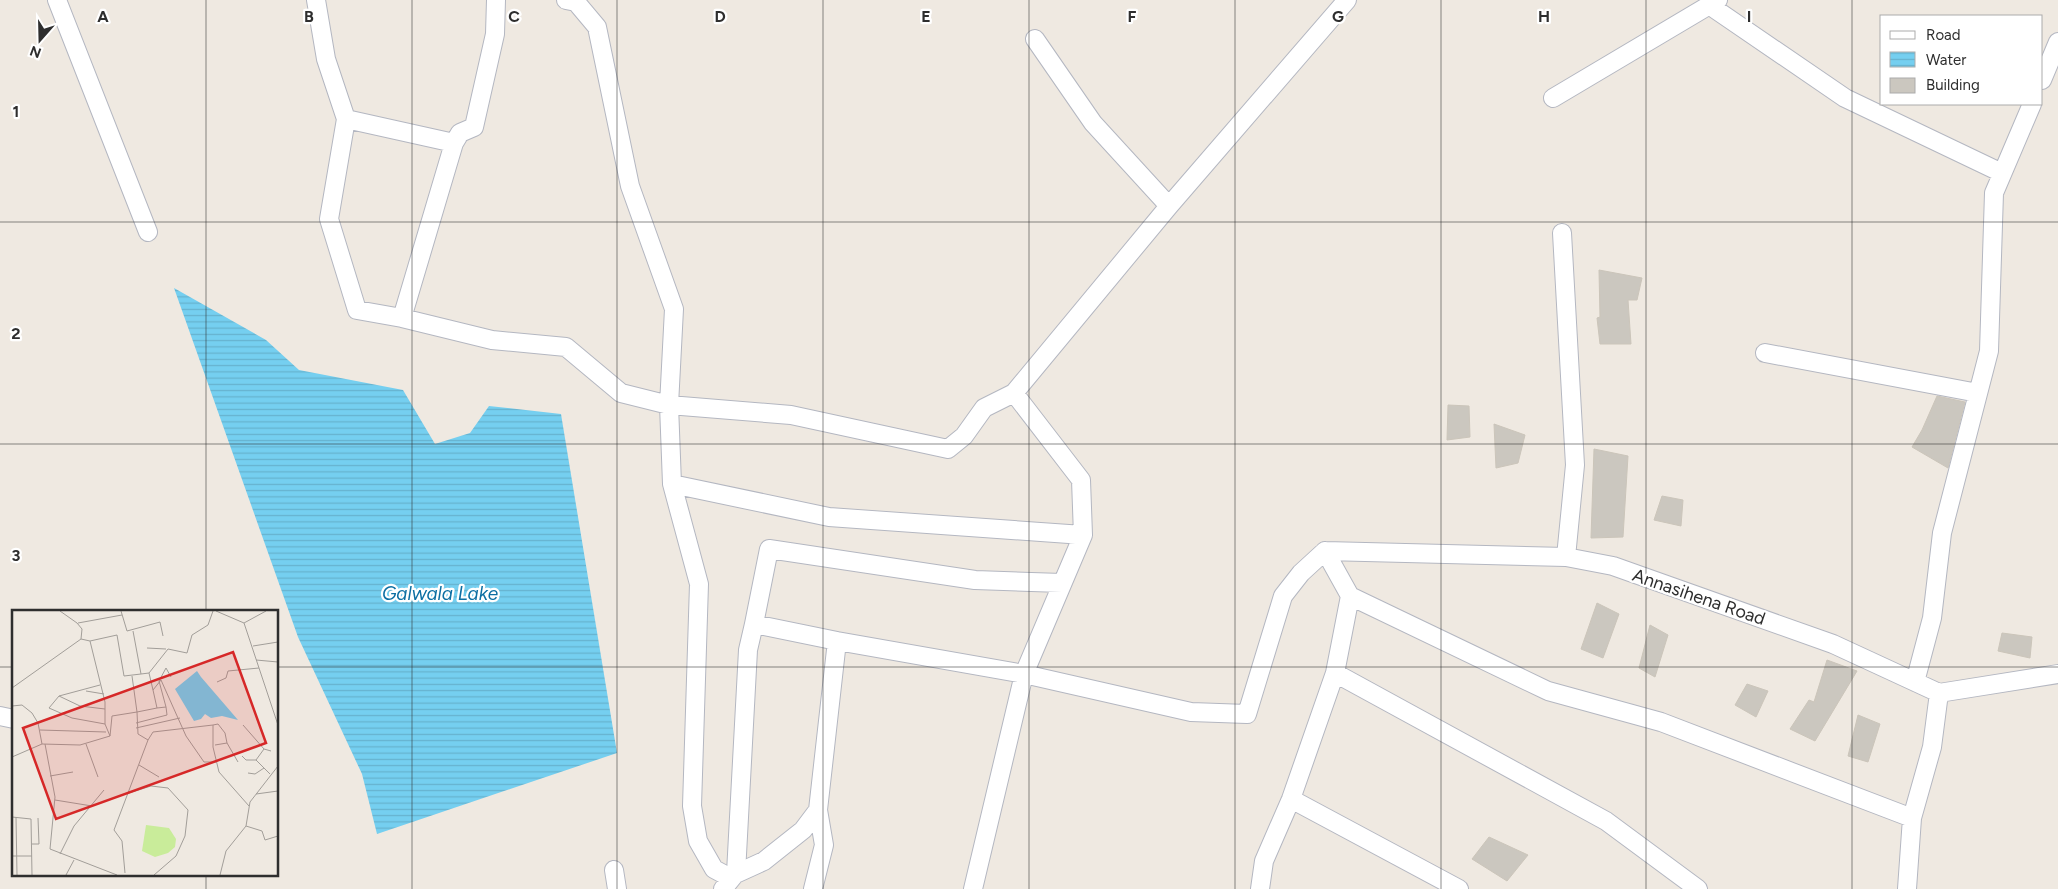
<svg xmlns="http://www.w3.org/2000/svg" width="2058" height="889" viewBox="0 0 2058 889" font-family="Figtree,sans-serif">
	<defs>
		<pattern id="water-rules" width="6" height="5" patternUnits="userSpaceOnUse" patternTransform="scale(1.25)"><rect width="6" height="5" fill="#75cff0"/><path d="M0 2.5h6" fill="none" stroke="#66b2ce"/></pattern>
	</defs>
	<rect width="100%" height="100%" fill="#efe9e1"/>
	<path fill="url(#water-rules)" d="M174,288L266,340L299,370L403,390L435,444L470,433L489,406L561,414L617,753L377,834L362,774L298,637Z"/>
	<path fill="#cbc7bf" stroke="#cbc5ba" d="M1599,270L1642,278L1637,300H1628L1631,344H1600L1597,318L1600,317Z
		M1937,396L1965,402L1948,468L1912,447L1922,430Z
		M1448,405L1469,406L1470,437L1447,440Z
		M1494,424L1525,435L1518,463L1496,468Z
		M1594,449L1628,456L1623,537L1591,538Z
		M1662,496L1683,500L1681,526L1654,520Z
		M1597,603L1619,614L1603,658L1581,649Z
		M1650,625L1668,635L1655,677L1639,668Z
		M2002,633L2032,637L2030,658L1998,651Z
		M1827,660L1857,671L1815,741L1790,729L1809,700L1814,702Z
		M1747,684L1768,691L1756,717L1735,705Z
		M1858,715L1880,724L1868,762L1848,756Z
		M1489,837L1528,855L1507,881L1472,859Z"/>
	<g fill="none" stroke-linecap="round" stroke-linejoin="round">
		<defs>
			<path id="street" d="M57,0L148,232
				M316,0L326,59L346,119
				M566,0L576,2L597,27L630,186L674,309L669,405L672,484L699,584L692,806L698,841L714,869L729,877L764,861L803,830L818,810L837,641L1024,674L973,889
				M1709,5L1845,98L2002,173
				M1035,39L1093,123L1169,206
				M2042,80L2058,42
				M1553,98L1718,0
				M454,143L346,119L329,219L357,310L402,318L454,143L460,133L474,127L495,34L496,0
				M1562,233L1575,465L1566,557
				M402,318L492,340L566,347L621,393L669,405L791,415L948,449L964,436L984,408L1014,393L1081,480L1083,535L1024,674L1191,712L1247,714L1283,596L1301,573L1325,551
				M1765,353L1978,393
				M1014,393L1169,206L1347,0
				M672,484L829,517L1083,535
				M1325,551L1566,557L1613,566L1833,644L1939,693L2058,674
				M1325,551L1350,596L1335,673L1606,821L1698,889
				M1350,596L1548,691L1661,722L1912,818
				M837,641L754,624L769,549L975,580L1062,583
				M1915,682L1932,618L1942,533L1989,351L1994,193L2032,104
				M0,716L14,719
				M1291,799L1459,889
				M614,870L617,889
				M723,889L736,873L748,650L754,624
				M813,889L824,845L818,810
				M1260,889L1264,861L1291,799L1335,673
				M1907,889L1912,818L1932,747L1939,693"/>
		</defs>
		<use href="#street" stroke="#b4b7c1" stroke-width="20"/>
		<use href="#street" stroke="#fff" stroke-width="18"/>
	</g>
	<path fill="none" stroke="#2e2e2e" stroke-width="1" stroke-opacity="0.55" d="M206,0V612M412,0V889M617,0V889M823,0V889M1029,0V889M1235,0V889M1441,0V889M1646,0V889M1852,0V889M0,222H2058M0,444H2058M0,667H14M278,667H2058M206,875V889"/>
	<g text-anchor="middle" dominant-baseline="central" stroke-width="4.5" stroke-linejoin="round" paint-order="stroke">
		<g font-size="18" fill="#2e2e2e" stroke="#fff">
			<text transform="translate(1699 597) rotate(19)">Annasihena Road</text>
		</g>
		<g font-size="19" font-style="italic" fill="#0d6fa3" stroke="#fff">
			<text x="440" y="593">Galwala Lake</text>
		</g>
	</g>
	<g transform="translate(12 610)">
		<rect width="266" height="266" fill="#efe9e1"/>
		<path d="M134,215L157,218L164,229L163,237L156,243L143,247L130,241Z" fill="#c9ec9a"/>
		<path d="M185,61L189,67L226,110L210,106L199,108L193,104L189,109L182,111L163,79Z" fill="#75cff0"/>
		<path fill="none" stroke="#a29e99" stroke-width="1" d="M109,1L115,21L148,12L151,26M204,1L232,13L266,115M66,13L110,5M232,13L254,1M121,21L129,64M69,29L78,31L105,25L112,66L129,64L137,63L156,39L175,43L180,25L196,15L201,1M78,31L93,92V114M241,36L266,32M135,38L154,39M244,50L266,52M137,63L141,80M120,66L125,102L145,98L141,80L149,70L174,126L192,152H204M205,72L214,68L216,61L247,58M88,75L47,86L68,96L93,99M0,78L69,29L70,19L65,13L48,1M74,81L92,84M47,86L37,98L60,108L93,114L98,126M0,96L10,95L20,103L26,113L30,134M154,97L147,71L154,58L159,67M124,113L155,105L154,97L145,98M231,115L252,139L259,141M124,118L168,108M28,120L94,122M98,126L100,106L125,102L126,124L136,130L141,122L201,115M215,133L226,152M33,134L43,187L38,239L105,265M74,134L86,167M203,135L215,133L213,123L206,114L201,115V137L207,162L237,196M230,146L234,150H244L252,139M0,147L30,134L68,135L98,126M244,150L258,164M127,155L147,167M236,163L243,164L252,158M38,166L61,162M117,183L139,176L156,178L176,200L173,226L164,246L142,265M244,184L266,181M43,190L80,196M0,207L19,209L20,265M4,207L5,265M234,216L250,221L253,230L266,226M20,234H27L26,208M48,244L62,216L92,180M0,246H20M113,263L110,231L102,220L136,130M54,265L62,250M208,265L214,241L234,216L238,192L266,156"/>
		<path fill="#d62828" fill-opacity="0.15" stroke="#d62828" stroke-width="2.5" d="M221,42L254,133L44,209L11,118Z"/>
		<rect width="266" height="266" fill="none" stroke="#2e2e2e" stroke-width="2.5"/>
	</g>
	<g font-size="16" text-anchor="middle" font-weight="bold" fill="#2e2e2e" stroke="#fff" stroke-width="4.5" stroke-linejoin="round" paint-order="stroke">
		<text x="103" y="22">A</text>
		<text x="309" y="22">B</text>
		<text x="514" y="22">C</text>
		<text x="720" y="22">D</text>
		<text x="926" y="22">E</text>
		<text x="1132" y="22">F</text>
		<text x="1338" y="22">G</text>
		<text x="1544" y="22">H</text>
		<text x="1749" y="22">I</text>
		<text x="16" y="117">1</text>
		<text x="16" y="339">2</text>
		<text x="16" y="561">3</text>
	</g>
	<rect x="1880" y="15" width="162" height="90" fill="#ffffff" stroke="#ababab"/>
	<rect x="1890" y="31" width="25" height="8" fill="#ffffff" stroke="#ababab"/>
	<text x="1926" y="40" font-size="15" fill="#2e2e2e">Road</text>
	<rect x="1890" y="52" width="25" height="15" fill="url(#water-rules)" stroke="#ababab"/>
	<text x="1926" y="65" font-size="15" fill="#2e2e2e">Water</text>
	<rect x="1890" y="78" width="25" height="15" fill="#cbc7bf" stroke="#ababab"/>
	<text x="1926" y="90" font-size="15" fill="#2e2e2e">Building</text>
	<g transform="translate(40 40) rotate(200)" stroke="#ffffff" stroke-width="4" paint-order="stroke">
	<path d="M0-4L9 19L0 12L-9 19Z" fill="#2e2e2e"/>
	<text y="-8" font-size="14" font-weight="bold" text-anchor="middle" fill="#2e2e2e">N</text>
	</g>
</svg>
